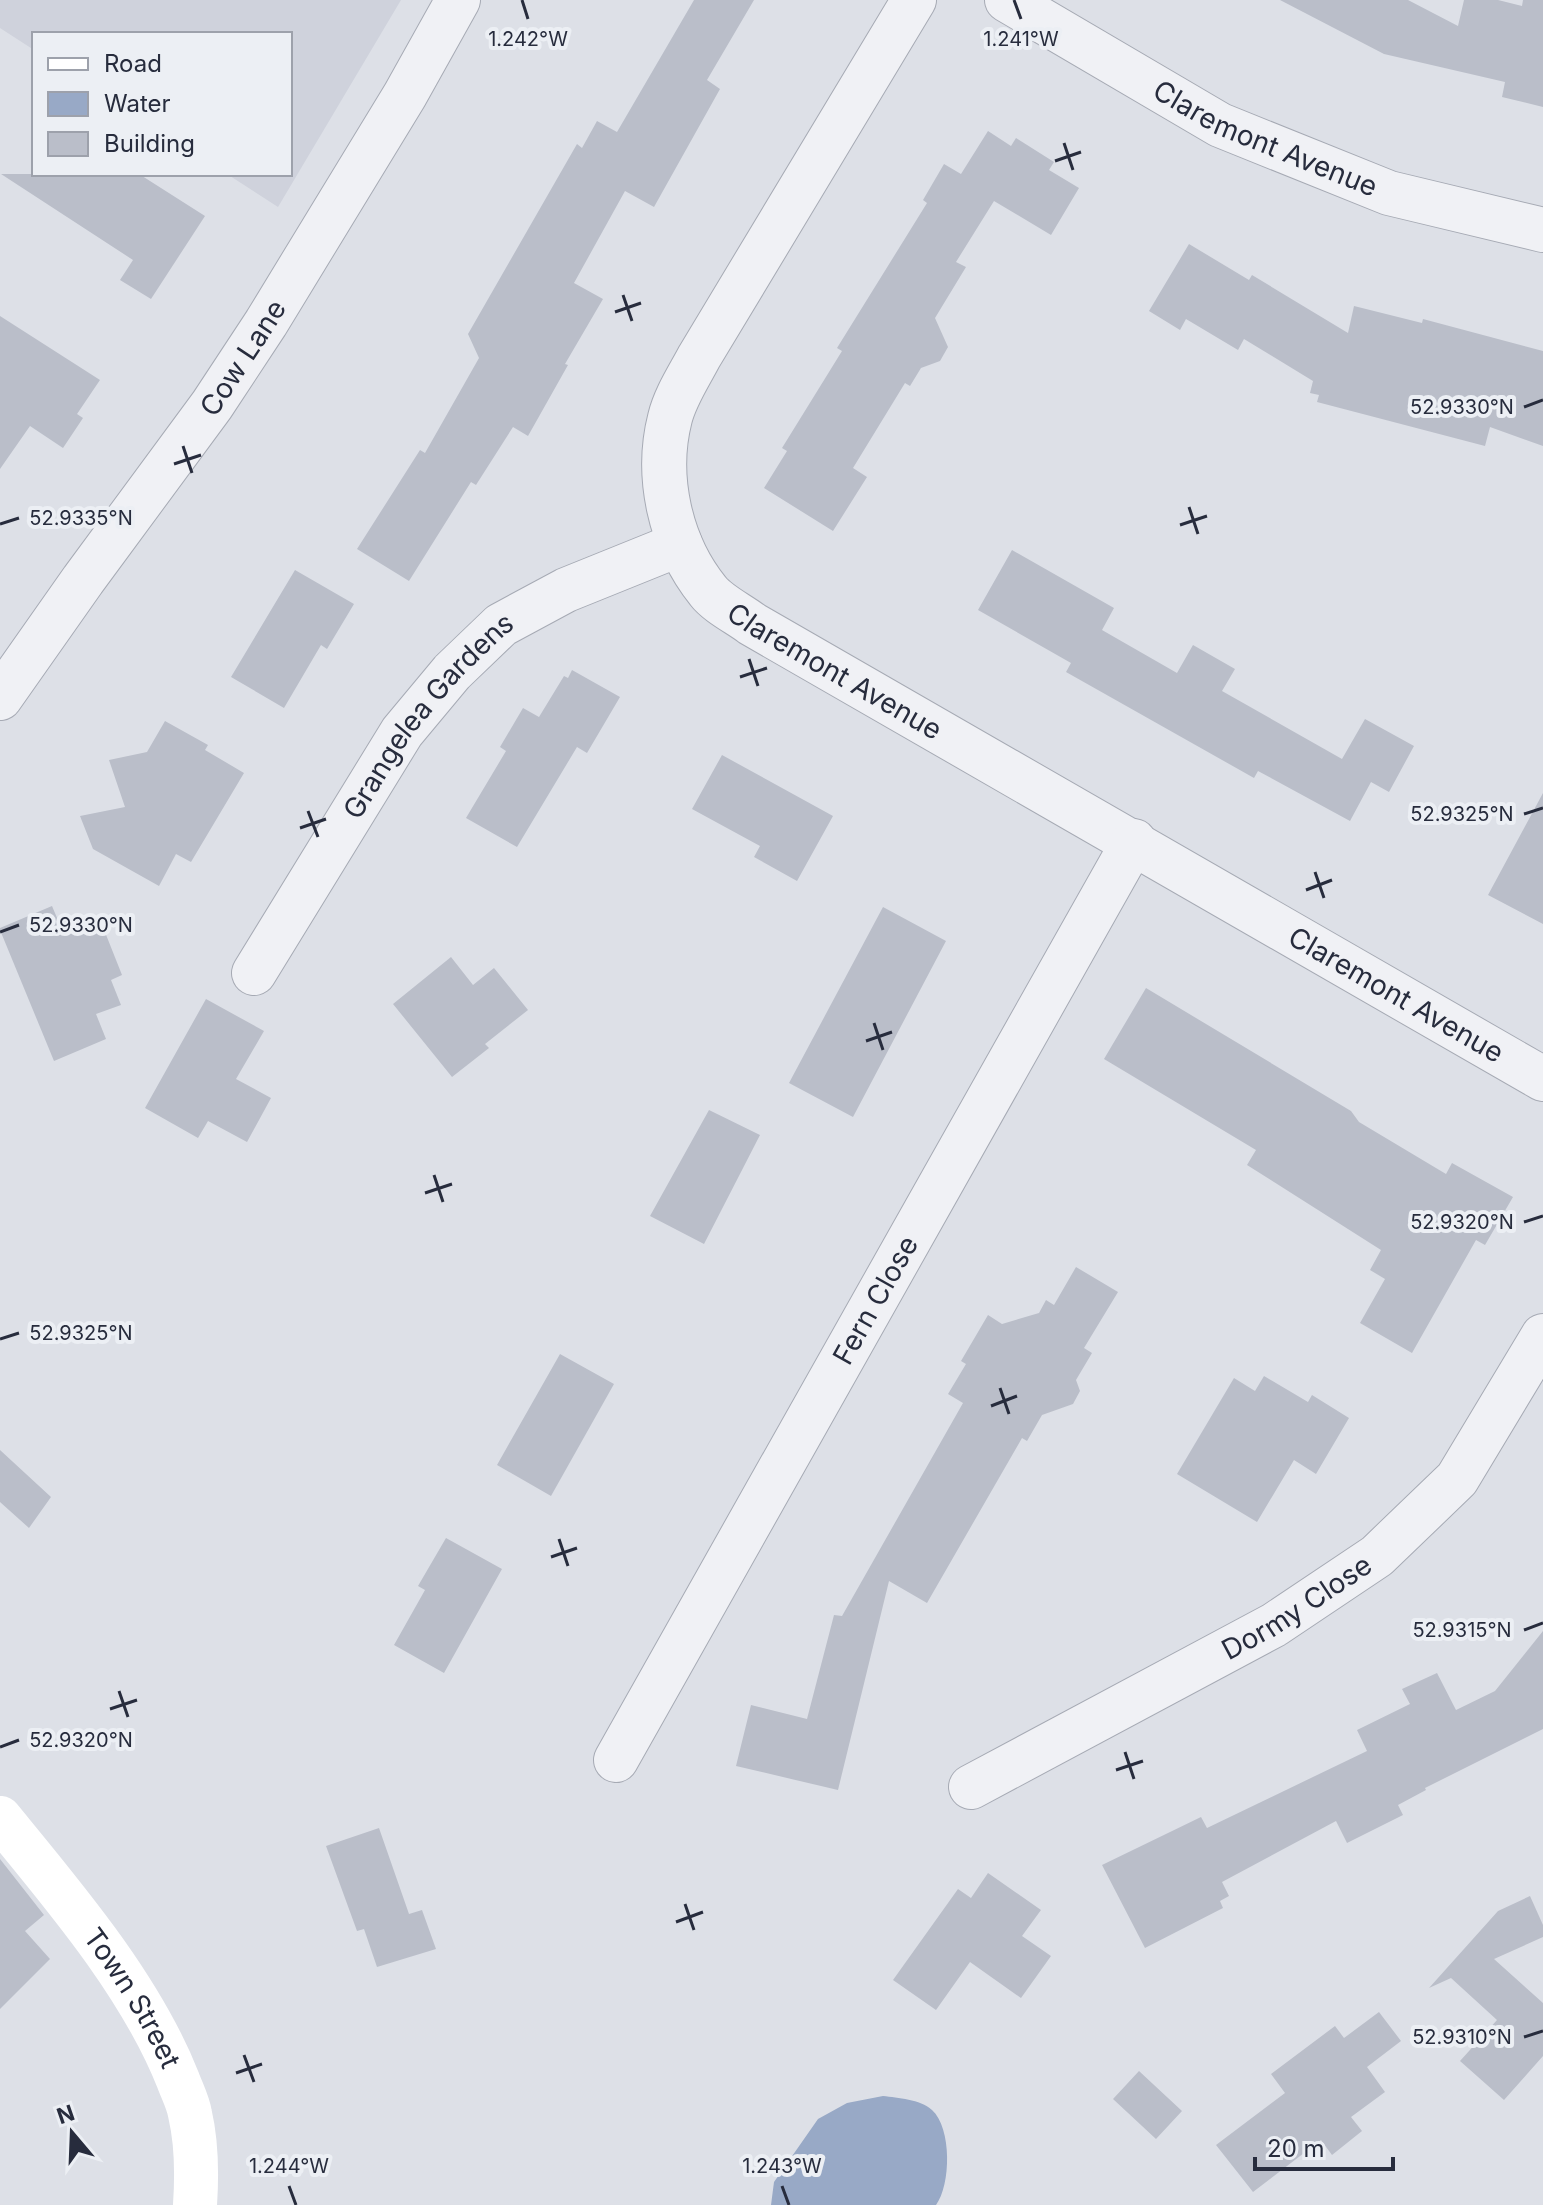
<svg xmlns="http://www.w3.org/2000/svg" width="1543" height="2205" viewBox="0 0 1543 2205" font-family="Inter,sans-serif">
	<rect width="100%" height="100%" fill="#dde0e7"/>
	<path fill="#cfd2dc" d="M0,0H401L278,207L227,174H290V34H34V50L0,28Z"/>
	<path fill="#98a9c6" d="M883,2096C898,2098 920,2099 932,2110C952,2128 951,2185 936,2205H771L774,2182L818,2119L847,2103Z"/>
	<path fill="#babec9" d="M694,0H754L707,80L720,89L654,207L625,191L574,283L603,299L565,364L568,365L528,436L513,427L476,485L471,482L409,581L357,549L420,450L425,453L479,358L468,334L577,144L582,148L597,121L617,132Z
		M1280,0H1408L1458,26L1464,0H1498L1522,6L1523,0H1543V107L1502,97L1505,82L1384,54Z
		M988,131L1011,146L1016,138L1054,162L1049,170L1079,188L1051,235L994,201L956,262L966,267L935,318L948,347L940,361L921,368L910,386L905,383L853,468L867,477L833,531L764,488L787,451L782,448L842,351L837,348L927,203L923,200L944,164L961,174Z
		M1,174H139L205,216L151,299L120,280L133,260Z
		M1189,244L1249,280L1252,275L1348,333L1354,306L1422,323L1423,319L1543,351V446L1490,427L1485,446L1317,402L1319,395L1310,393L1313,381L1244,339L1238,350L1186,319L1180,330L1149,311Z
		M0,316L100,380L77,414L83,418L63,448L30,426L0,469Z
		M1012,550L1114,608L1102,630L1177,673L1193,645L1235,669L1222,691L1342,759L1365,719L1414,746L1389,792L1371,782L1350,821L1258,771L1254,778L1066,672L1071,663L978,610Z
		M295,570L354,604L327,649L321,645L284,708L231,677Z
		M572,670L620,697L587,753L577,747L517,847L466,818L506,751L500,747L523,708L539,717L564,676L568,678Z
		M165,721L208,745L205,750L244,773L191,862L176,854L159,886L93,849L80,816L125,807L109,760L147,752Z
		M722,755L833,816L797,881L754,857L760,846L692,809Z
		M1543,793V924L1488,895Z
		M52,906L63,932L99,917L122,975L111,980L121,1005L96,1014L106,1039L54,1061L0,930V928Z
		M883,907L946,941L853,1117L789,1083Z
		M451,957L473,985L494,968L528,1010L485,1044L489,1048L452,1077L393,1004Z
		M1146,988L1351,1111L1359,1122L1446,1174L1452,1163L1513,1197L1485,1245L1476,1240L1412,1353L1360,1323L1385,1279L1370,1270L1381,1250L1247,1165L1256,1150L1104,1059Z
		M206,999L264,1031L236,1079L271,1098L247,1142L208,1121L198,1138L145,1108Z
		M709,1110L760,1135L704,1244L650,1216Z
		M1076,1267L1118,1292L1084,1348L1092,1353L1076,1380L1080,1391L1073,1404L1042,1415L1027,1441L1022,1438L927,1603L889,1581L838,1790L736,1766L751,1705L807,1719L834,1615L842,1616L963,1403L948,1394L966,1364L961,1361L988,1315L1002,1324L1039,1313L1046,1300L1054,1305Z
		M560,1354L614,1384L551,1496L497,1465Z
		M1264,1376L1308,1402L1312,1395L1349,1418L1316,1474L1294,1460L1257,1522L1177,1474L1234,1378L1255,1391Z
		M0,1450L51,1497L29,1528L0,1502Z
		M446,1538L502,1569L444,1673L394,1645L425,1590L418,1586Z
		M1543,1631V1729L1425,1788L1426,1790L1398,1805L1403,1815L1347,1843L1336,1821L1222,1882L1229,1896L1220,1901L1223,1908L1145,1948L1102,1865L1201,1817L1207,1828L1367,1751L1357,1730L1410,1704L1402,1689L1437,1673L1456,1710L1495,1691Z
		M379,1828L409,1914L422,1910L436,1949L377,1967L364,1929L357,1931L326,1846Z
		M0,1859L44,1915L25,1931L50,1959L0,2009Z
		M988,1873L1041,1910L1022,1936L1051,1956L1021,1998L970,1962L936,2010L893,1980L958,1889L971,1898Z
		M1530,1896L1543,1925V1937L1494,1959L1543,2003V2056L1504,2100L1460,2061L1497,2020L1451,1978L1429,1988L1498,1911Z
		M1379,2012L1401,2041L1367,2067L1385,2092L1351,2117L1362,2131L1332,2155L1321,2140L1253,2192L1216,2145L1285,2093L1271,2074L1335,2026L1344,2038Z
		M1139,2071L1182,2111L1156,2139L1113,2099Z"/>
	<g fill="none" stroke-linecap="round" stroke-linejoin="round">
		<defs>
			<g id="street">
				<path id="s1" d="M914,0L699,357C689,376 675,397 670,418C655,476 670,544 708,591C718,604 739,614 752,624L1543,1079"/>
				<path id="s2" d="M1007,0L1220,125L1389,193L1543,230"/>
				<path id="s3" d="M0,698L83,580L212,405L266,323L405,95L458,0"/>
				<path id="s4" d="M254,973L402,732L452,672L501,625L566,590L680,544"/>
				<path id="s5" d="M616,1760L1134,841"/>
				<path id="s6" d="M971,1787L1274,1625L1377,1556L1457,1479L1543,1336"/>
			</g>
		</defs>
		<use href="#street" stroke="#a6aab4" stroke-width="46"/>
		<use href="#street" stroke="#f0f1f5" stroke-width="44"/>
		<path stroke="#fff" stroke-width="44" id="s7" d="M0,1818C64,1896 141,1986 178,2080C182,2091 188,2102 190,2114C197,2144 197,2175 195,2205"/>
	</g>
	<path fill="none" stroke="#272c3d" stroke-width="3" d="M522,0L528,19M1014,0L1021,19M1064,143L1073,170M1055,161L1081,152M623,295L632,321M615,312L641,303M1524,407L1543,400M183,446L192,473M174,464L201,455M1189,507L1198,534M0,524L19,518M1180,525L1207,516M749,659L758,686M740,677L767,668M308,811L318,837M1524,814L1543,808M300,828L326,819M1315,872L1324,898M1306,890L1332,880M0,932L19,925M874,1023L883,1050M866,1041L892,1032M434,1175L443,1202M425,1193L452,1184M1524,1222L1543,1216M0,1339L19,1333M1000,1388L1009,1414M991,1406L1017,1396M559,1539L568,1566M551,1557L577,1548M1524,1630L1543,1623M119,1691L128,1717M110,1709L137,1700M0,1747L19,1740M1125,1752L1134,1779M1116,1770L1143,1761M685,1904L694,1930M676,1922L703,1912M1524,2037L1543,2031M244,2055L254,2082M236,2073L262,2064M289,2186L296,2205M782,2186L789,2205"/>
	<g text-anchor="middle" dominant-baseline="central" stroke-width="8" stroke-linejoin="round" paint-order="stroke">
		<g font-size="28" fill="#272c3d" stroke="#eceff4">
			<text stroke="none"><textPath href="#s2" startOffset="294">Claremont Avenue</textPath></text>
			<text stroke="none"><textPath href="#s3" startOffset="418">Cow Lane</textPath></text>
			<text stroke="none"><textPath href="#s1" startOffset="818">Claremont Avenue</textPath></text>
			<text stroke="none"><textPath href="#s4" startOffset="312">Grangelea Gardens</textPath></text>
			<text stroke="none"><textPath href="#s1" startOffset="1466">Claremont Avenue</textPath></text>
			<text stroke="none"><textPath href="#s5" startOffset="528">Fern Close</textPath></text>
			<text stroke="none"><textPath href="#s6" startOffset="372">Dormy Close</textPath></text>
			<text stroke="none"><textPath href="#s7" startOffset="224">Town Street</textPath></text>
		</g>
	</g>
	<g font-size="20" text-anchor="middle" fill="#272c3d" stroke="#eceff4" stroke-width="8" stroke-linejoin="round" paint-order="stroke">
		<text x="528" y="46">1.242°W</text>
		<text x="1021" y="46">1.241°W</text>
		<text x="1462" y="414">52.9330°N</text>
		<text x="81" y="525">52.9335°N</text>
		<text x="1462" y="821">52.9325°N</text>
		<text x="81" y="932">52.9330°N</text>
		<text x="1462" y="1229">52.9320°N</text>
		<text x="81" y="1340">52.9325°N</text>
		<text x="1462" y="1637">52.9315°N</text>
		<text x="81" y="1747">52.9320°N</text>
		<text x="1462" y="2044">52.9310°N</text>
		<text x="289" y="2173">1.244°W</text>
		<text x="782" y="2173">1.243°W</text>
	</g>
	<rect x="32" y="32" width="260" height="144" fill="#eceff4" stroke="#9da1ab" stroke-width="2"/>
	<rect x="48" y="58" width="40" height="12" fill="#ffffff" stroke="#9da1ab" stroke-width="2"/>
	<text x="104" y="72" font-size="24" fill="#272c3d">Road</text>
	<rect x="48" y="92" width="40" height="24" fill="#98a9c6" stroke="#9da1ab" stroke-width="2"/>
	<text x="104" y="112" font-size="24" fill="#272c3d">Water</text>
	<rect x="48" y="132" width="40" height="24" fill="#babec9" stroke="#9da1ab" stroke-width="2"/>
	<text x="104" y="152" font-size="24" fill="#272c3d">Building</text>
	<g transform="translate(72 2133) rotate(341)" stroke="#eceff4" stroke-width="6" paint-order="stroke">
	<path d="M0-6L14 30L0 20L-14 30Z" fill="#272c3d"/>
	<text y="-12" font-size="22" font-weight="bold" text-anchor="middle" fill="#272c3d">N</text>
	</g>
	<path d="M1255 2157v12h138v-12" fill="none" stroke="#272c3d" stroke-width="4"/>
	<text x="1267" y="2157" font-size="24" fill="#272c3d" stroke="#eceff4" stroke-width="6" paint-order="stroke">20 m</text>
</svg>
